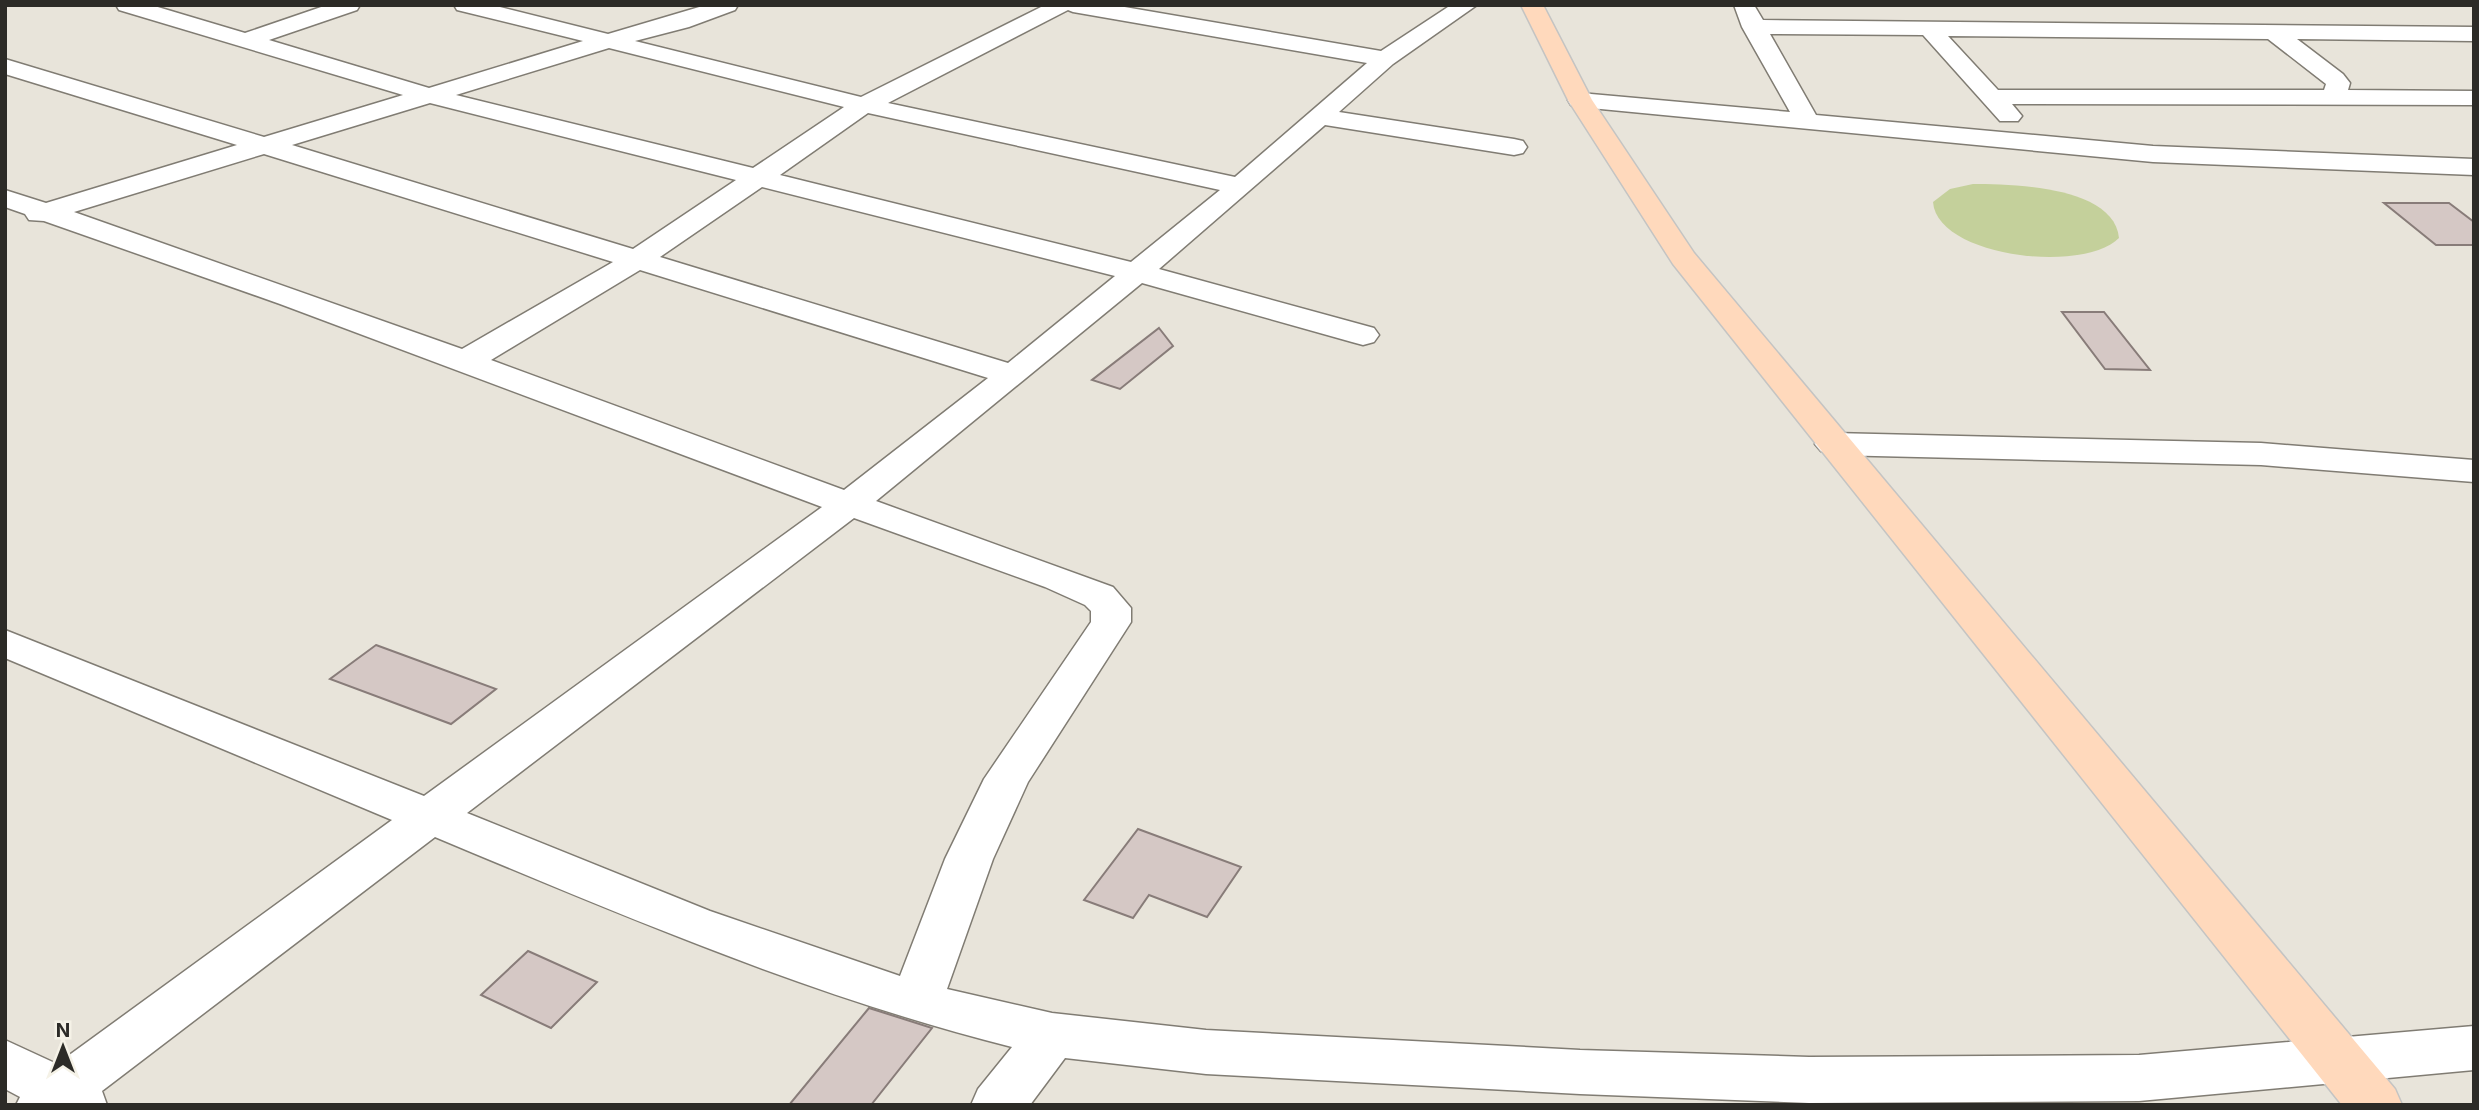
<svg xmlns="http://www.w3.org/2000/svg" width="2479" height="1110" viewBox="0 0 2479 1110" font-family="Inter,sans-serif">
	<rect width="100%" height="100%" fill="#e8e4da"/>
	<path fill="#c4d09b" d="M1973,184C2012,184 2114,186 2119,238C2083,274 1937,257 1933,202L1950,189Z"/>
	<path fill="#d5c8c5" stroke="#887c79" stroke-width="2" d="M2384,203H2449L2474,222V245H2436Z
		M2062,312H2104L2150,370L2105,369Z
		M1159,328L1173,346L1120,389L1092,380Z
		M376,645L496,689L451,724L330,679Z
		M1138,829L1241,867L1207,917L1149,895L1133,918L1084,900Z
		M528,951L597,982L551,1028L481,995Z
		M869,1008L932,1028L871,1105H789Z"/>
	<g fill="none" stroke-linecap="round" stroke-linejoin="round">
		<defs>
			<path id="minor" d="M116,5H151L245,33L327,5H360L357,10L269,40L429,88L583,41L457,10L454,5H492L608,34L706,5H738L735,10L689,27L635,41L861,97L1045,5H1113L1381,51L1451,5H1477L1393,64L1339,112L1514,139L1523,141L1527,147L1523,153L1514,155L1325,125L1159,269L1374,328L1379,335L1374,342L1363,345L1352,342L1142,283L876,501L1113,587L1131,608V622L1028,782L993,859L947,989L1052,1013L1206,1030L1580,1050L1809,1057L2139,1055L2474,1026V1070L2139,1101L1809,1103L1580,1094L1206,1074L1065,1058L1030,1105H971L978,1089L1012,1047C813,997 624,916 435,837L102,1091L107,1105H16L20,1097L5,1089V1040L57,1064L392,820L5,658V630L424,796L822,507L280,304L44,221L29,220L25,214L5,207V190L46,203L237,145L5,74V59L264,137L403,95L119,10ZM1068,10L1073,12L1367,63L1235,177L888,103ZM609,48L844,107L753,168L456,95ZM430,103L736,180L633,249L292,145ZM868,113L1220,190L1131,262L780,175ZM264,154L613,262L462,349L74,212ZM762,187L1115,276L1008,363L660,257ZM640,270L988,378L844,490L491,360ZM854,518L1045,587L1085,605L1091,611V622L984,779L945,859L900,976L710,911L467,813Z
				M1734,5H1754L1763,20L2474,27V41L2297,39L2343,74L2350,83L2348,90L2474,91V105L2012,104L2022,116L2018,121H2000L1923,35L1770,34L1816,115L2153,146L2474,159V175L2153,162L1580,107L1571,105L1568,100L1571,95L1580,93L1790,112L1742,27ZM1948,36L2268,39L2326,84L2324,90H1998Z
				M1833,433L2261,443L2474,460V482L2261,465L1833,455L1821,451L1815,444L1821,437Z"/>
			<path id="major" d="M1521,5H1543L1592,100L1694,253L2395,1089L2402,1105H2342L1673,264L1568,100Z"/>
		</defs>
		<use href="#minor" stroke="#807c73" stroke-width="3"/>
		<use href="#major" stroke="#c4c4c3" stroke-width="3"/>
		<use href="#minor" fill="#fff" fill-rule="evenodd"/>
		<use href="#major" fill="#ffd9bc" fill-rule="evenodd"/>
	</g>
	<rect width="2479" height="1110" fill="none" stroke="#2c2b27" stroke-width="14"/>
	<g transform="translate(63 1047)" stroke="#f5f2e7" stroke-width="5" paint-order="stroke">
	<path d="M0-5L12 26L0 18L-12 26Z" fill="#2c2b27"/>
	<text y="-10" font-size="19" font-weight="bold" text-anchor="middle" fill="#2c2b27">N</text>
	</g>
</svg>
